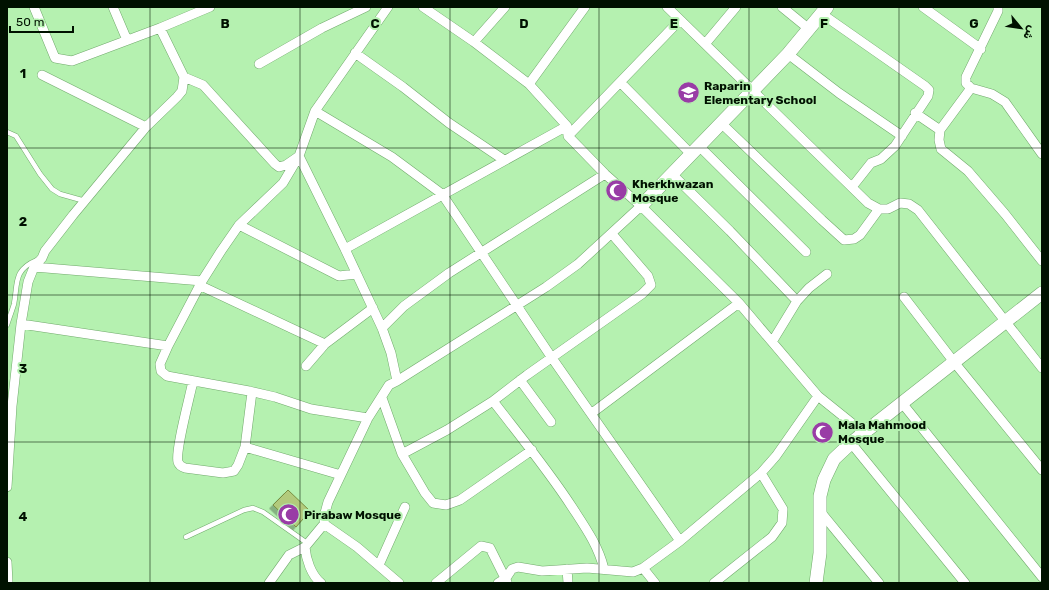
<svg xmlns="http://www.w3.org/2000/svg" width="1049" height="590" viewBox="0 0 1049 590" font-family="Rubik,'Noto Naskh Arabic',sans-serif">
	<defs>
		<filter id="shadow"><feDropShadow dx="-3.5" dy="3.5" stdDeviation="0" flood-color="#0004"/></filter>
	</defs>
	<rect width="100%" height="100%" fill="#b5f1b0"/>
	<path fill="#b2ca7b" stroke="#788e40" filter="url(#shadow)" d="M288,490L310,511L296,527L273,505Z"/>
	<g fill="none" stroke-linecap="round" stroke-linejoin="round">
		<defs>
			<path id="lane" d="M7,132L16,136L40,174L52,189L60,194L85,201
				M7,325C9,318 12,311 14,304C18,283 13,270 37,260
				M186,537L244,510L253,508L263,512L307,543"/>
			<path id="street" d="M34,7L55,58L72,61L160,28L210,7
				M113,7L127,40
				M423,7L474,42L529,84L567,126L568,136L605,174L641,206L739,303L818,396L864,433
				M667,7L868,203L879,209H888L900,203L909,204L918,210L1042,368
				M782,7L809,29
				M923,7L981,49
				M998,7V11L966,77V83L971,88L992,94L1005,102L1042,154
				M822,14L925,86L929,90L928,96L895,146L881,159L871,163L852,187
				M474,42L505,7
				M705,44L736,7
				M355,53L403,87L449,123L504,160
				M788,54L839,93L902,136
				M259,64L322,28L366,7
				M42,75L146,127
				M184,77L203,85L275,164L279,167L286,165L299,156L345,249
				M620,82L691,154
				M529,84L585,7
				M971,88L940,130L939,140L941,149L968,171L1005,214L1042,261
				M315,111L392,157L442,194L552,358L680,541
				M915,113L940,130
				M721,123L822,220L844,240L854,239L860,235L879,209
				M568,136L680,20
				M699,146L806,252
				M672,174L730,231L797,301
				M239,225L339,276L356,274
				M34,267L202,281
				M201,286L325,344
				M904,297L954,362L1042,470
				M21,324L168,346
				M382,328L404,306L449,273L605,174
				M772,342L797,301L809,288L827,274
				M306,366L325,344L373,308
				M520,380L551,422
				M193,381C190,396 175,451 178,462C179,465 182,467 185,468L223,473L234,471L238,465L245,447L341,475
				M397,381L546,287L578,264L641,206
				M382,398L402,454L425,493L433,503L446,505L460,500L532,450
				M493,401C520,436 548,470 572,507C585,527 598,545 604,569
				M902,403L1042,577
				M592,413L739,303
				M368,418L311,409L275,397L249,391L167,376L161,371L160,364L168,346L202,281L221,251L239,225L283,183L299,156L315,111L388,7
				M851,443L965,583
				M245,447L252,392
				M402,454L447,430L493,401L527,375L642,294L651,285L648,276L612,234
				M7,487L12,406L21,324L28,282L34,267L42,258L45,251L73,215L146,127L177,97L182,91L184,77L160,28
				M819,510L879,583
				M7,562L8,583
				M379,565L405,507
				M643,568L655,583
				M567,569L568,583
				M269,583L289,555L305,547
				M321,583C311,575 306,559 305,547L324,524
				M399,583L357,547L324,524L325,513L328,502L368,418L389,385L397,381L391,353L382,328L345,249L567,126
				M436,583L481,546L490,548L507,582
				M498,583L506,578L512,569L518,567L542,571L587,568L633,572L643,568L680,541L761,473L776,456L818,396
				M714,583L772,537L782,523L783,509L761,473"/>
			<path id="secondary" d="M641,206L788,54L827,7
				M816,583L820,553V496L824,480L834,459L851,443L1042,293"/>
		</defs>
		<use href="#lane" stroke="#71aa6c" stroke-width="5.5"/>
		<use href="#street" stroke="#71aa6c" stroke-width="10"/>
		<use href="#secondary" stroke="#71aa6c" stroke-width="14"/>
		<use href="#lane" stroke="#fff" stroke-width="4.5"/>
		<use href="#street" stroke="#fff" stroke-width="9"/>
		<use href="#secondary" stroke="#fff" stroke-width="13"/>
	</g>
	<path fill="none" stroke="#010" stroke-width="1" stroke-opacity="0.55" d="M150,7V583M300,7V583M450,7V583M599,7V583M749,7V583M899,7V583M7,148H1042M7,295H1042M7,442H1042"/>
	<defs>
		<symbol id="school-disc" viewBox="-11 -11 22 22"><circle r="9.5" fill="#993ca6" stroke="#b5f1b0"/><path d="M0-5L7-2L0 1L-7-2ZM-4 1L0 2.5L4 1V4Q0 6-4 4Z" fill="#fff"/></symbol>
		<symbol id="mosque-disc" viewBox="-11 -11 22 22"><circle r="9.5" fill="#993ca6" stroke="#b5f1b0"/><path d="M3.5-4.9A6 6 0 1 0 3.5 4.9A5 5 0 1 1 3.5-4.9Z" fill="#fff"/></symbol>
	</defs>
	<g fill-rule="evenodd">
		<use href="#school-disc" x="676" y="80" width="25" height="25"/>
		<use href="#mosque-disc" x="604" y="178" width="25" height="25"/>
		<use href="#mosque-disc" x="810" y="420" width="25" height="25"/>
		<use href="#mosque-disc" x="276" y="502" width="25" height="25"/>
	</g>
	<g text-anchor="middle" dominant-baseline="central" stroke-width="4" stroke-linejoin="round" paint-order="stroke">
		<g font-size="12" font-weight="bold" fill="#010" stroke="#b5f1b0" text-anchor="start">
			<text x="704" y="86">Raparin<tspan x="704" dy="14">Elementary School</tspan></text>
			<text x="632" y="184">Kherkhwazan<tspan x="632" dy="14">Mosque</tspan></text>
			<text x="838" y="425">Mala Mahmood<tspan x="838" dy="14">Mosque</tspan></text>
			<text x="304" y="515">Pirabaw Mosque</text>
		</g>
	</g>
	<g font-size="13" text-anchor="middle" font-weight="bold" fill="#010" stroke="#b5f1b0" stroke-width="4" stroke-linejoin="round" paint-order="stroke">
		<text x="225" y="28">B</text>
		<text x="375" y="28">C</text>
		<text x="524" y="28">D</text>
		<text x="674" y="28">E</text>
		<text x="824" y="28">F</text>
		<text x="974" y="28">G</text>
		<text x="23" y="78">1</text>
		<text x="23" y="226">2</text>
		<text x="23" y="373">3</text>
		<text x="23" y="521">4</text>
	</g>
	<rect width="1049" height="590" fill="none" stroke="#001100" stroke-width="16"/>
	<g transform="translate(1021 28) rotate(119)" stroke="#b5f1b0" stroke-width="3" paint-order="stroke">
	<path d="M0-3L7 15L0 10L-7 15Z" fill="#001100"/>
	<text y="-6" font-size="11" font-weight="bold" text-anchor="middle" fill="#001100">ش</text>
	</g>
	<path d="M10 26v6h63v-6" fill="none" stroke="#001100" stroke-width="2"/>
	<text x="16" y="26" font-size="12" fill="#001100" stroke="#b5f1b0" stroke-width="3" paint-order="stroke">50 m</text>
</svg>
